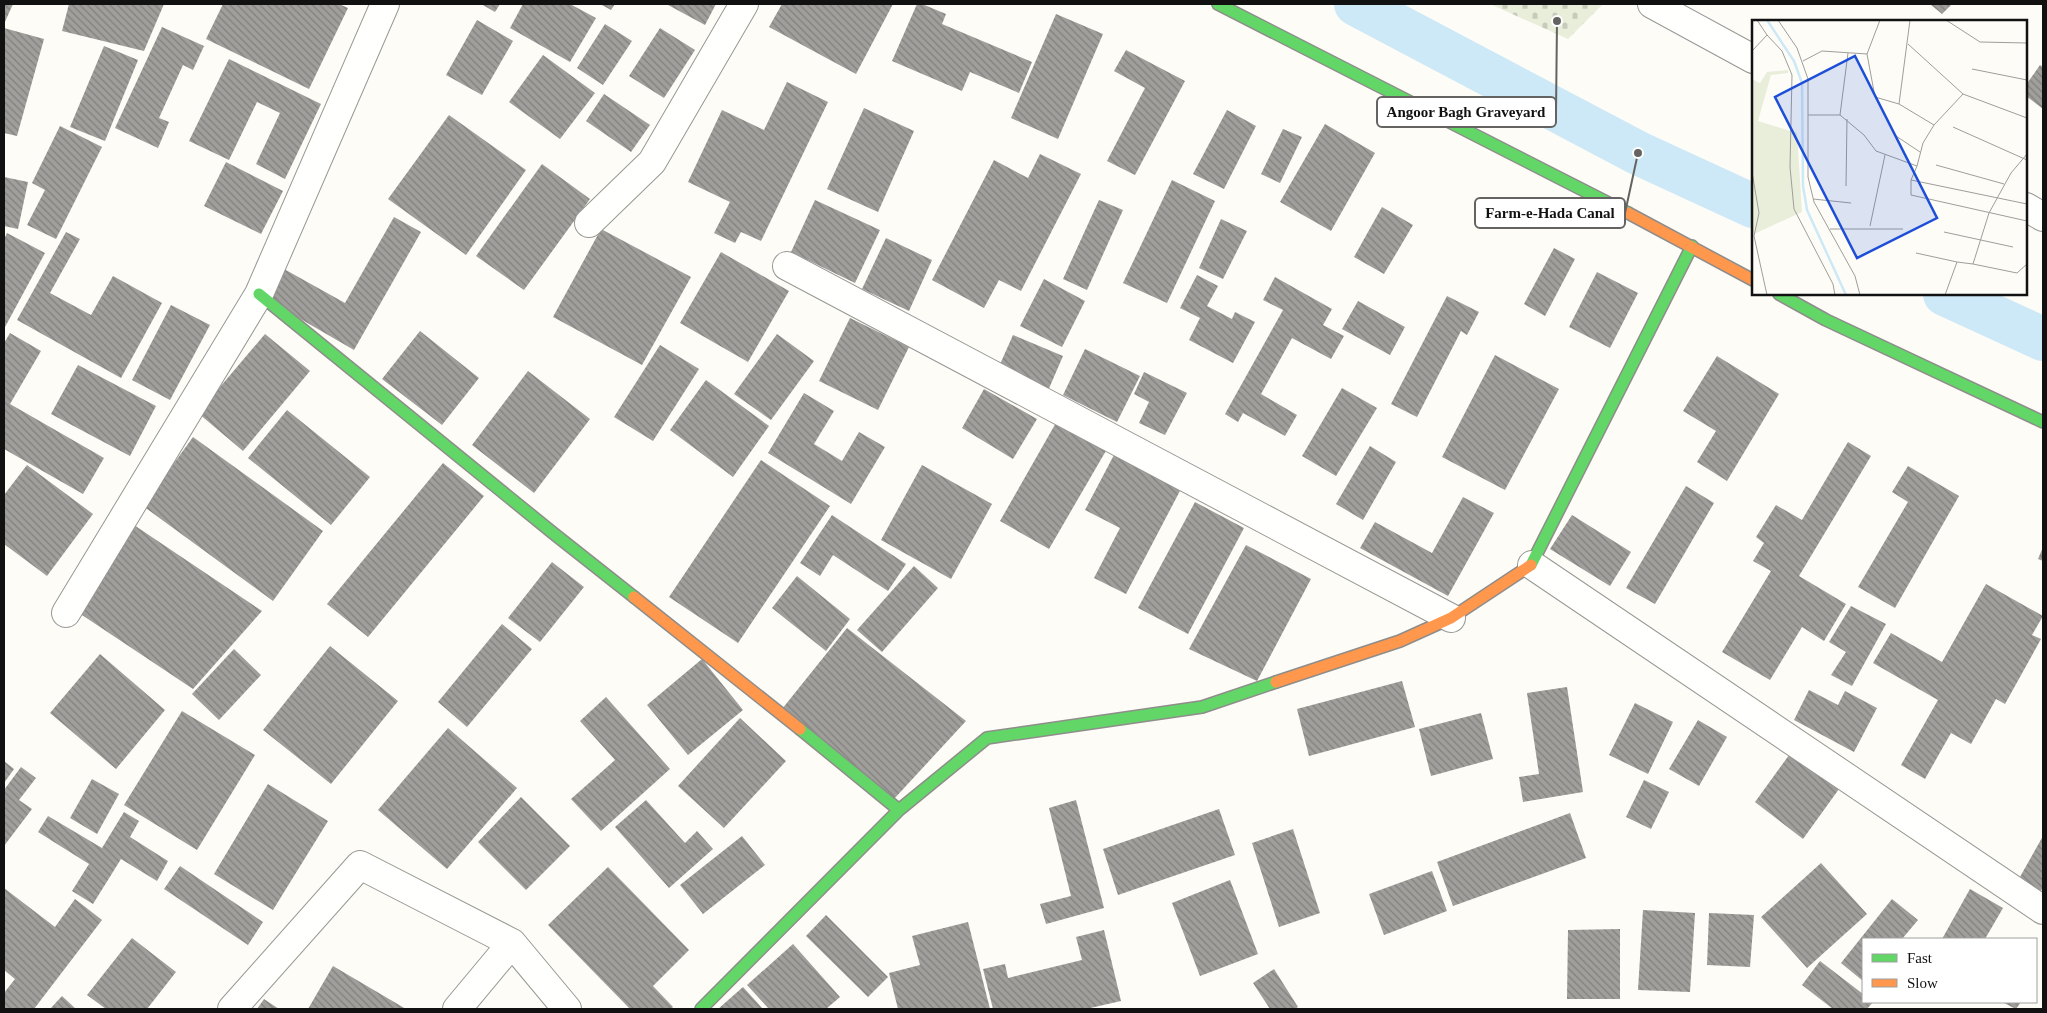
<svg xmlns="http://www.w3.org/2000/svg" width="2047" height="1013" viewBox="0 0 2047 1013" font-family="'Times New Roman',serif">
	<defs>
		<pattern id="cemetery-stones" width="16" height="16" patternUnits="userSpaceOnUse" patternTransform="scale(1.25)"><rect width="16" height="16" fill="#e9eedb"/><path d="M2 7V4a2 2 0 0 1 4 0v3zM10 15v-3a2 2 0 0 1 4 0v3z" fill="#c7cbbb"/></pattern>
		<pattern id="building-back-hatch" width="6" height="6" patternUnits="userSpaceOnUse" patternTransform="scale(1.25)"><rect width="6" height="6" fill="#a19f9c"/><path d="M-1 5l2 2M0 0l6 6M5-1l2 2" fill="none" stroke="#82807e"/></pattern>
	</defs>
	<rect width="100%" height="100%" fill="#fdfcf7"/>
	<path fill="url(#cemetery-stones)" d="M1490,4H1603L1568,39Z"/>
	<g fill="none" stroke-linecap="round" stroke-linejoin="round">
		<path stroke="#cde8f7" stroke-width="44" d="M1356,4L1638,153L1753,206
			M1945,294L2043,339"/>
	</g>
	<path fill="url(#building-back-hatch)" d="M4,4H13L4,24Z
		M69,4H164L144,51L62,31Z
		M223,4H339L348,8L309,89L206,39Z
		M481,4H500L495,12Z
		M523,4H570L596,18L570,62L510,28Z
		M600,4H615L611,10Z
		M669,4H716L705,25L668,5Z
		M782,4H893L856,74L769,27Z
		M917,4H922L946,14L942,24L1032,62L1019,93L970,72L962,91L892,61Z
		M1930,4H1952L1942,14Z
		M1056,14L1103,34L1058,139L1011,118Z
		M477,20L513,41L482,95L446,75Z
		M605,24L632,41L603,85L577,68Z
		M162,27L204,46L193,70L183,65L159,118L169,122L158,148L115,128Z
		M4,28L44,39L17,136L4,133Z
		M660,28L695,50L664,98L629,76Z
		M104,46L138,60L105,141L70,127Z
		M1126,50L1185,81L1135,175L1107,161L1145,88L1114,71Z
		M543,55L595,93L560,139L509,102Z
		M229,59L321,104L285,179L256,164L280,113L257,102L229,160L189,141Z
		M2040,65L2043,67V109L2026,96V85Z
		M787,82L828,102L761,241L741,232L735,243L714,233L730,202L688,182L722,110L764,130Z
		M604,94L650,125L631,152L586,121Z
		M864,108L914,131L878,212L827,189Z
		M1227,110L1256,126L1224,189L1193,174Z
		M449,115L526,170L466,255L388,199Z
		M1325,124L1375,153L1331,231L1280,202Z
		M60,126L102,147L56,239L27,225L45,190L32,183Z
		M1283,129L1302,137L1280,183L1261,174Z
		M1040,154L1081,174L1021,291L999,280L984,308L932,280L994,160L1028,178Z
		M226,162L283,191L261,234L204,206Z
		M542,164L590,199L524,290L476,256Z
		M4,177L28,182L18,229L4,226Z
		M1172,180L1215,201L1167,303L1123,283Z
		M815,200L880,230L855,283L791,252Z
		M1099,200L1123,210L1087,290L1063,279Z
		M1382,207L1413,225L1384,274L1354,257Z
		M394,217L421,232L354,350L266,299L284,269L345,303Z
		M1221,219L1247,231L1223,279L1199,268Z
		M601,229L691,277L642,365L553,317Z
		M66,232L80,239L50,293L91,315L113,276L162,303L121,378L17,320Z
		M7,233L45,253L4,329V239Z
		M886,238L932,260L909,311L862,289Z
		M1554,248L1575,259L1545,316L1524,304Z
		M721,252L789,291L748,362L680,323Z
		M1597,272L1638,293L1610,348L1569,327Z
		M1197,275L1218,286L1207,306L1232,319L1235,312L1255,322L1233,363L1189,340L1200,318L1180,308Z
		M1275,277L1332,309L1323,325L1344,336L1331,359L1292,338L1261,394L1297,415L1285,436L1243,413L1238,422L1225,414L1283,310L1263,300Z
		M1044,279L1085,301L1062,347L1020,326Z
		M1447,296L1479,312L1467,335L1461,331L1417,417L1391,404Z
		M1358,301L1405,327L1390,355L1342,329Z
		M171,305L210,325L170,400L132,380Z
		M850,318L909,347L878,410L819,381Z
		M420,331L479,378L442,425L382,379Z
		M10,333L41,351L10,404L104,458L83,494L4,449V343Z
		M265,334L310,371L243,451L198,413Z
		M777,334L814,361L771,420L734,394Z
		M1013,335L1063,356L1047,393L997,371Z
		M660,345L699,369L653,441L614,417Z
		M1085,349L1140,376L1117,422L1063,395Z
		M1495,355L1559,389L1505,490L1442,457Z
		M1717,356L1779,394L1727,481L1697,462L1716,431L1683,411Z
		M78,365L156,406L130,456L51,414Z
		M528,371L590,419L534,493L472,445Z
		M1144,372L1187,393L1165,435L1139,423L1149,402L1134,394Z
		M706,380L769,426L733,477L670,430Z
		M1342,388L1377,408L1336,476L1302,456Z
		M984,389L1037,419L1013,459L962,428Z
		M804,393L834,411L814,444L842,461L859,432L885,447L851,504L768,453Z
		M287,410L370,477L331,525L248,458Z
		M1057,421L1107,449L1049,549L1000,521Z
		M193,437L323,531L273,601L143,506Z
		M1848,442L1871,456L1799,576L1846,604L1824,641L1802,627L1770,680L1722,652L1771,571L1753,561L1764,543L1756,537L1776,505L1802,520Z
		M1370,446L1396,462L1363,520L1336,504Z
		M1115,453L1182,487L1126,594L1094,578L1120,528L1085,510Z
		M761,460L830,506L738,643L669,597Z
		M443,463L484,496L368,637L327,604Z
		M27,465L93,514L47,576L4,544V495Z
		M922,465L992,504L951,579L881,540Z
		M1908,466L1959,496L1895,608L1858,587L1908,502L1892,492Z
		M1686,486L1714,503L1655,604L1626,588Z
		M1463,497L1494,513L1448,596L1360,548L1375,522L1432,553Z
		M1195,502L1244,528L1188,634L1138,608Z
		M832,515L906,564L888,591L833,555L820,576L800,563Z
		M1572,515L1631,552L1610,586L1550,549Z
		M131,523L262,611L193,689L73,609Z
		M1246,545L1311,579L1257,681L1189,649Z
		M2043,547V561L2038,559Z
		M552,562L584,587L540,642L508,618Z
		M914,566L938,588L882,652L857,630Z
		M797,576L850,619L826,651L772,608Z
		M1986,584L2043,616L2032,635L2041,639L2005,704L1996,699L1971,744L1951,733L1925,779L1901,765L1938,700L1873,663L1891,633L1942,662Z
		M1851,606L1886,624L1852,686L1831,675L1846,652L1829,642Z
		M502,624L532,649L467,727L438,702Z
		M847,628L966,721L894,799L782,709Z
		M330,646L398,701L331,784L263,730Z
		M234,649L261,675L219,720L192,694Z
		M100,654L165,710L116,769L50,713Z
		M702,659L743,710L688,755L647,705Z
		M1402,681L1415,727L1309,756L1297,709Z
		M1567,687L1583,792L1523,802L1519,777L1539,774L1527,693Z
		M1809,690L1838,705L1845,691L1877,708L1854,752L1794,720Z
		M606,697L670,769L601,831L571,799L615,760L580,721Z
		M1635,703L1673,722L1648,774L1609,755Z
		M182,711L255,755L197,850L124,805Z
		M1481,713L1493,759L1431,776L1419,729Z
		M740,718L786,761L724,828L678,786Z
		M1698,720L1727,737L1699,786L1669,769Z
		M448,728L517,788L447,869L378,810Z
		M1792,751L1839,789L1803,839L1755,802Z
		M4,761L14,769L4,783Z
		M21,767L36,778L19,800L32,809L4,846V790Z
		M92,779L119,794L97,834L70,818Z
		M1644,780L1669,792L1651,829L1626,817Z
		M268,784L328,821L273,910L214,874Z
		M521,797L570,846L526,890L478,842Z
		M646,800L685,843L697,831L713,849L669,888L615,827Z
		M1076,800L1104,908L1046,924L1040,904L1071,896L1049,808Z
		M1219,809L1235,855L1118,895L1103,849Z
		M124,812L139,821L130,837L168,861L157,881L121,859L93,904L72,891L89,864L38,832L48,816L102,848Z
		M1570,813L1586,858L1453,906L1437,862Z
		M1293,829L1320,913L1279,927L1252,843Z
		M742,836L765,865L703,914L680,885Z
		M2043,836V887L2038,897L2016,884Z
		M1821,863L1867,914L1807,968L1761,917Z
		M180,866L263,922L248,945L164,889Z
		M608,867L689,950L653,986L673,1007L671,1009H630L548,925Z
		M1432,871L1447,911L1384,935L1369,894Z
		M1230,880L1258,954L1200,976L1172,903Z
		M4,888L55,927L75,899L102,920L34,1009H4V993L15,979L4,970Z
		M1970,889L2003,908L1985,939H1942Z
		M1892,899L1918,920L1902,939H1863V981L1841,963Z
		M1643,910L1695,913L1690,992L1638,990Z
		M1709,913L1754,915L1750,967L1707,965Z
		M826,915L888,977L868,997L806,936Z
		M968,922L990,1009H898L889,973L920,965L912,936Z
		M1620,929V999H1567L1568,930Z
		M1104,930L1121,1001L1086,1009H993L983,969L1005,964L1008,978L1082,960L1076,937Z
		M132,938L176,972L147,1009H106L87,995Z
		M793,944L840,997L826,1009H769L747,985Z
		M1820,961L1863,994V1002H1873L1867,1009H1833L1802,985Z
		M333,966L406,1009H308Z
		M1274,969L1298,1007L1295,1009H1270L1253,983Z
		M743,987L763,1009H718Z
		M62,996L76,1009H50Z
		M264,999L279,1009H257Z
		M2002,1002H2021L2016,1009Z"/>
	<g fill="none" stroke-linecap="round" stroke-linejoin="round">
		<defs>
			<path id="street" d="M1652,4L1753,59
				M2026,207L2043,217
				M589,223L652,162L744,4
				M787,266L1451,618
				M1532,565L2043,910
				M66,613L259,294L385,4
				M232,1009L360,865L512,943L567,1009
				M457,1009L512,943"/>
			<path id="fast" d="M1218,4L1628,213
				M259,294L553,533L634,597
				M1779,294L1826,320L2043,422
				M1531,565L1692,246
				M800,729L899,810
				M701,1009L899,810L987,738L1202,707L1276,682"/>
			<path id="slow" d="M1628,213L1753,280
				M634,597L800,729
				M1276,682L1400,641L1451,618L1531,565"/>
		</defs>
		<use href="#street" stroke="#979795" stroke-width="30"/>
		<use href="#fast" stroke="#8e8d8b" stroke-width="14"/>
		<use href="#slow" stroke="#8e8d8b" stroke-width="14"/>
		<use href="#street" stroke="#fffffe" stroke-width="28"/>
		<use href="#fast" stroke="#63d668" stroke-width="11"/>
		<use href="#slow" stroke="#ff974d" stroke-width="11"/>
	</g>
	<g transform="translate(1752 20)">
		<rect width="275" height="275" fill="#fdfcf7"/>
		<path d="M36,50V53L19,55L6,101L45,113L50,192L0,215V59L8,63L15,52Z" fill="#e9eedb"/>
		<path fill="none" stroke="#cde8f7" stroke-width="2.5" d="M15,0L42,41L50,63L51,166L55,190L94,275"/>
		<path fill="none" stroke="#9f9e9b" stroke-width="1" d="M26,0L45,28L56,59V157L62,182L103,256L108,275M194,0L228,22L275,23M15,15L30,31L40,55L38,147L42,189L81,264L83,275M156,24L211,74L275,98M0,31L15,15L5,0M115,34L128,0M51,41L70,31L115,34L123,77L147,84L182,105M220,49L275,60M147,84L158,0M56,95H88L112,115L124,131L165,146L159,160V175L275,201M88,95L96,33M201,107L275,140M144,116L168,132M184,145L252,164M165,146L171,123L182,105L211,74M0,152L7,193L2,216L15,275M159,160L275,184M94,166L95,99M61,179L99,183M118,206L133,135M78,209H151M192,212L261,227M164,233L205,242M221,244L265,253L275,244M153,275H171M193,275L205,242L221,244L237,193L259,153L275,134"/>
		<path fill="#1d4ed8" fill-opacity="0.15" stroke="#1d4ed8" stroke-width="2.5" d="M103,36L185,198L105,238L23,77Z"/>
		<rect width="275" height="275" fill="none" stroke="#111" stroke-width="2.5"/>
	</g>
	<path fill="none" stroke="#646362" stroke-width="2" d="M1557 21L1556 112M1638 153L1625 213"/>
	<g fill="#646362" stroke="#fff" stroke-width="2">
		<circle cx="1557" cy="21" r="5"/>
		<circle cx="1638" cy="153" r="5"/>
	</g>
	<g fill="#fff" stroke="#646362" stroke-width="2">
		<rect x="1377" y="97" width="179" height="30" rx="5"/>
		<rect x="1475" y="198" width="150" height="30" rx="5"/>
	</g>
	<g font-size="15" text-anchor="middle" font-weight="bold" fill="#111">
		<text x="1466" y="117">Angoor Bagh Graveyard</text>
		<text x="1550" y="218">Farm-e-Hada Canal</text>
	</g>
	<rect width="2047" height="1013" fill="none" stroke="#111111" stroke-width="10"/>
	<rect x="1862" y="938" width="175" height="65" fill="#ffffff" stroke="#a0a0a0"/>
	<rect x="1872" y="954" width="25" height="8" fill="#63d668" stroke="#a0a0a0"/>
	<text x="1907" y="963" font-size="15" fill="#111111">Fast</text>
	<rect x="1872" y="979" width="25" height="8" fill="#ff974d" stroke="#a0a0a0"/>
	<text x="1907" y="988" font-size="15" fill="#111111">Slow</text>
</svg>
